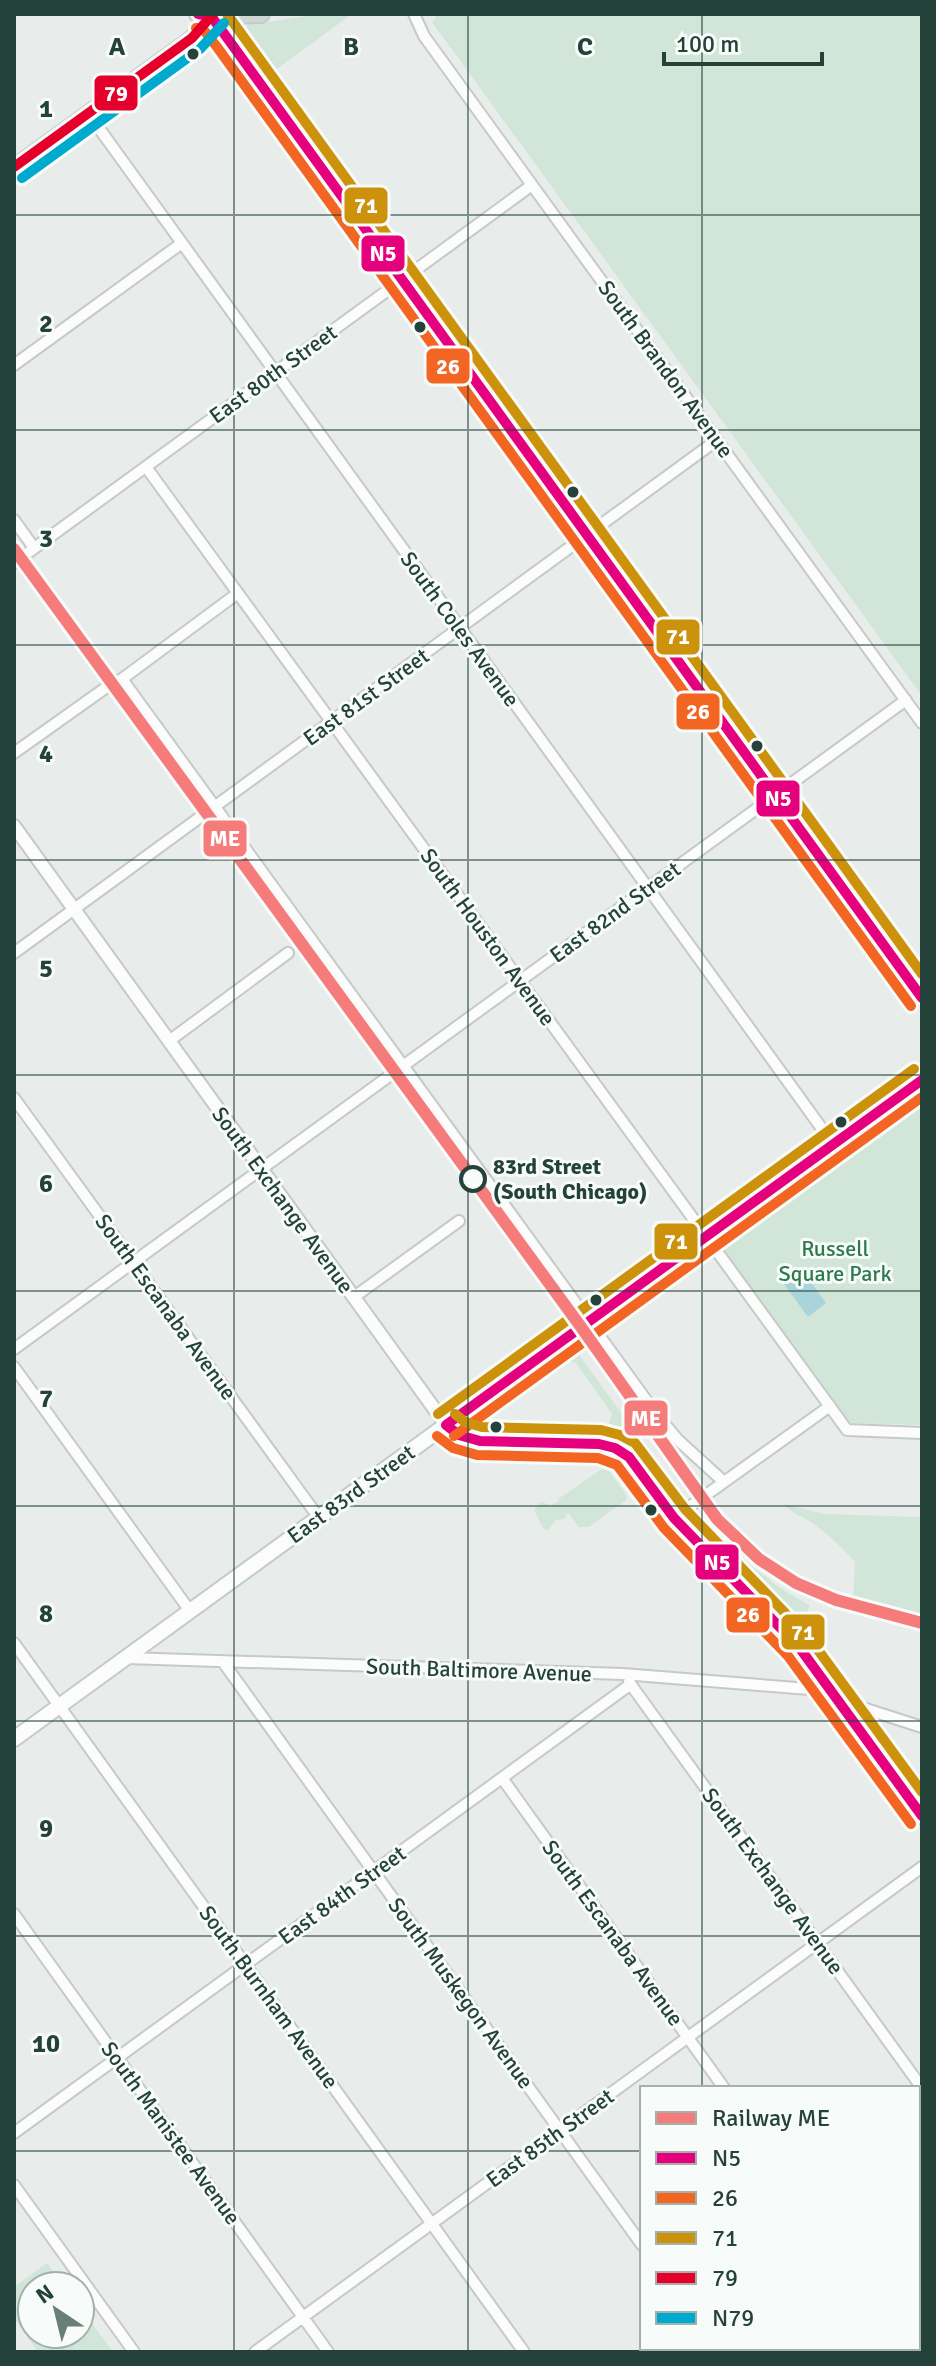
<svg xmlns="http://www.w3.org/2000/svg" width="936" height="2366" viewBox="0 0 936 2366" font-family="Signika,sans-serif">
	<rect width="100%" height="100%" fill="#e8edeb"/>
	<path fill="#d1e6d8" d="M321,14H352L266,77L242,44L241,33L247,25Z
		M438,14H922V696L432,22Z
		M922,1094V1425L852,1423L845,1419L721,1246V1240Z
		M577,1352L631,1426H608L612,1414L576,1363L565,1360Z
		M602,1469L609,1471L627,1496L626,1500L589,1527H579L568,1513L565,1519L556,1520L548,1530L543,1528L534,1510L541,1502L551,1505L559,1501L558,1499Z
		M784,1504L825,1514L922,1517V1618L853,1602L855,1562C842,1547 827,1534 811,1522C802,1516 790,1513 784,1504Z
		M736,1554L779,1587L810,1606L803,1619L799,1620Z
		M47,2263L64,2286H32V2334H80V2307L113,2352H38L14,2318V2287Z"/>
	<path fill="#a9d4db" d="M802,1270L826,1303L808,1317L784,1284Z"/>
	<g fill="none" stroke-linecap="round" stroke-linejoin="round">
		<defs>
			<path id="minor" d="M414,14L424,36L922,723
				M88,113L833,1144
				M14,365L182,243
				M146,467L847,1430L922,1433
				M14,520L34,548
				M14,563L532,185
				M122,679L657,1415L678,1440L724,1482
				M14,753L111,684L122,679L238,593
				M14,953L717,440
				M169,1041L288,953
				M14,1098L319,1518
				M354,1297L459,1221
				M14,1349L906,700
				M14,1367L190,1611
				M674,1518L830,1406
				M14,1643L524,2352
				M126,1658L623,1674L809,1689L831,1688
				M223,1662L642,2245
				M629,1682L922,2088
				M843,1706L866,1709L922,1727
				M502,1778L724,2088
				M14,1914L328,2352
				M14,2133L631,1684
				M14,2185L134,2352
				M918,2261L922,2258
				M716,2348L719,2352
				M911,2348L914,2352
				M255,2352L922,1867
				M793,2352L799,2348"/>
			<path id="tertiary" d="M210,14L922,998
				M14,826L446,1425L922,1080"/>
			<path id="secondary" d="M14,167L192,38L213,14
				M14,1739L446,1425L459,1435L480,1441L599,1444C611,1445 620,1449 629,1457L674,1518L799,1647L922,1816"/>
			<path id="primary" d="M198,14L211,16L261,14"/>
		</defs>
		<use href="#minor" stroke="#c5cac8" stroke-width="14"/>
		<use href="#tertiary" stroke="#c5cac8" stroke-width="16"/>
		<use href="#secondary" stroke="#c3cbc8" stroke-width="18"/>
		<use href="#primary" stroke="#c3ccc9" stroke-width="20"/>
		<use href="#minor" stroke="#fcfcfc" stroke-width="10"/>
		<use href="#tertiary" stroke="#fcfcfc" stroke-width="12"/>
		<use href="#secondary" stroke="#fcfcfc" stroke-width="14"/>
		<use href="#primary" stroke="#cfd7d5" stroke-width="16"/>
		<defs>
			<path id="bus-1" d="M198,14L211,16L228,39L922,998
				M446,1425L459,1435L480,1441L599,1444L615,1448L629,1457L674,1518L799,1647L922,1816
				M446,1425L922,1080"/>
			<path id="bus-2" d="M196,28L203,29L217,47L911,1006
				M437,1436L453,1448L477,1455L598,1458L617,1465L664,1528L788,1656L911,1824
				M454,1436L922,1097"/>
			<path id="bus-3" d="M227,14L922,974
				M438,1414L914,1069
				M455,1414L465,1422L482,1427L601,1430L620,1435L635,1443L685,1509L810,1639L922,1792"/>
			<path id="bus-4" d="M14,167L192,38L213,14"/>
			<path id="bus-5" d="M22,178L200,49L224,23"/>
		</defs>
		<use href="#bus-1" stroke="#f7fbf9" stroke-width="16"/>
		<use href="#bus-2" stroke="#f7fbf9" stroke-width="16"/>
		<use href="#bus-3" stroke="#f7fbf9" stroke-width="16"/>
		<use href="#bus-4" stroke="#f7fbf9" stroke-width="16"/>
		<use href="#bus-5" stroke="#f7fbf9" stroke-width="16"/>
		<use href="#bus-1" stroke="#e5007d" stroke-width="10"/>
		<use href="#bus-2" stroke="#f26522" stroke-width="10"/>
		<use href="#bus-3" stroke="#cd920c" stroke-width="10"/>
		<use href="#bus-4" stroke="#e4002b" stroke-width="10"/>
		<use href="#bus-5" stroke="#00a9ce" stroke-width="10"/>
		<defs>
			<path id="rail-1" d="M14,549L581,1327L717,1519L759,1559L796,1583L836,1600L922,1623"/>
		</defs>
		<use href="#rail-1" stroke="#f7fbf9" stroke-width="18"/>
		<use href="#rail-1" stroke="#f67b7b" stroke-width="12"/>
	</g>
	<path fill="none" stroke="#24423a" stroke-width="2" stroke-opacity="0.55" d="M234,14V2352M468,14V2352M702,14V2088M14,215H922M14,430H922M14,645H922M14,860H922M14,1075H922M14,1291H922M14,1506H922M14,1721H922M14,1936H922M14,2151H642M918,2151H922M702,2348V2352"/>
	<g fill="#24423a" stroke="#f7fbf9" stroke-width="3">
		<circle cx="193" cy="54" r="7"/>
		<circle cx="420" cy="327" r="7"/>
		<circle cx="573" cy="492" r="7"/>
		<circle cx="757" cy="746" r="7"/>
		<circle cx="841" cy="1122" r="7"/>
		<circle cx="596" cy="1300" r="7"/>
		<circle cx="496" cy="1427" r="7"/>
		<circle cx="651" cy="1510" r="7"/>
	</g>
	<circle fill="#f7fbf9" stroke="#24423a" stroke-width="4" cx="473" cy="1179" r="12"/>
	<g text-anchor="middle" dominant-baseline="central" stroke-width="6" stroke-linejoin="round" paint-order="stroke">
		<g font-size="22" fill="#24423a" stroke="#f7fbf9">
			<text transform="translate(666 369) rotate(54)">South Brandon Avenue</text>
			<text transform="translate(273 374) rotate(-36)">East 80th Street</text>
			<text transform="translate(460 629) rotate(54)">South Coles Avenue</text>
			<text transform="translate(366 697) rotate(-36)">East 81st Street</text>
			<text transform="translate(615 912) rotate(-36)">East 82nd Street</text>
			<text transform="translate(488 937) rotate(54)">South Houston Avenue</text>
			<text transform="translate(283 1200) rotate(54)">South Exchange Avenue</text>
			<text transform="translate(166 1307) rotate(54)">South Escanaba Avenue</text>
			<text transform="translate(351 1494) rotate(-36)">East 83rd Street</text>
			<text transform="translate(479 1670) rotate(2)">South Baltimore Avenue</text>
			<text transform="translate(773 1881) rotate(54)">South Exchange Avenue</text>
			<text transform="translate(342 1895) rotate(-36)">East 84th Street</text>
			<text transform="translate(613 1933) rotate(54)">South Escanaba Avenue</text>
			<text transform="translate(461 1993) rotate(54)">South Muskegon Avenue</text>
			<text transform="translate(269 1997) rotate(54)">South Burnham Avenue</text>
			<text transform="translate(171 2133) rotate(54)">South Manistee Avenue</text>
			<text transform="translate(550 2138) rotate(-36)">East 85th Street</text>
		</g>
		<g font-size="22" font-weight="bold" fill="#24423a" stroke="#f7fbf9" text-anchor="start">
			<text x="493" y="1166">83rd Street<tspan x="493" dy="25">(South Chicago)</tspan></text>
		</g>
		<g font-size="22" fill="#2d7a4b" stroke="#f7fbf9">
			<text x="835" y="1248">Russell<tspan x="835" dy="25">Square Park</tspan></text>
		</g>
	</g>
	<g font-size="26" text-anchor="middle" font-weight="bold" fill="#24423a" stroke="#f7fbf9" stroke-width="6" stroke-linejoin="round" paint-order="stroke">
		<text x="117" y="55">A</text>
		<text x="351" y="55">B</text>
		<text x="585" y="55">C</text>
		<text x="46" y="117">1</text>
		<text x="46" y="332">2</text>
		<text x="46" y="547">3</text>
		<text x="46" y="762">4</text>
		<text x="46" y="977">5</text>
		<text x="46" y="1192">6</text>
		<text x="46" y="1407">7</text>
		<text x="46" y="1622">8</text>
		<text x="46" y="1837">9</text>
		<text x="46" y="2052">10</text>
	</g>
	<g stroke="#f7fbf9" stroke-width="3">
		<rect x="93" y="74" width="46" height="38" rx="8" fill="#e4002b"/>
		<rect x="343" y="186" width="46" height="39" rx="8" fill="#cd920c"/>
		<rect x="360" y="234" width="46" height="39" rx="8" fill="#e5007d"/>
		<rect x="425" y="347" width="46" height="38" rx="8" fill="#f26522"/>
		<rect x="655" y="618" width="46" height="38" rx="8" fill="#cd920c"/>
		<rect x="675" y="692" width="46" height="39" rx="8" fill="#f26522"/>
		<rect x="755" y="779" width="46" height="39" rx="8" fill="#e5007d"/>
		<rect x="202" y="819" width="46" height="39" rx="8" fill="#f67b7b"/>
		<rect x="653" y="1222" width="46" height="39" rx="8" fill="#cd920c"/>
		<rect x="623" y="1399" width="46" height="38" rx="8" fill="#f67b7b"/>
		<rect x="694" y="1543" width="46" height="38" rx="8" fill="#e5007d"/>
		<rect x="725" y="1596" width="46" height="38" rx="8" fill="#f26522"/>
		<rect x="780" y="1613" width="46" height="38" rx="8" fill="#cd920c"/>
	</g>
	<g font-size="22" text-anchor="middle" font-weight="bold" fill="#fff">
		<text x="116" y="101">79</text>
		<text x="366" y="213">71</text>
		<text x="383" y="261">N5</text>
		<text x="448" y="374">26</text>
		<text x="678" y="644">71</text>
		<text x="698" y="719">26</text>
		<text x="778" y="806">N5</text>
		<text x="225" y="846">ME</text>
		<text x="676" y="1249">71</text>
		<text x="646" y="1426">ME</text>
		<text x="717" y="1570">N5</text>
		<text x="748" y="1622">26</text>
		<text x="803" y="1640">71</text>
	</g>
	<rect width="936" height="2366" fill="none" stroke="#24423a" stroke-width="32"/>
	<rect x="640" y="2086" width="280" height="264" fill="#f7fbf9" stroke="#a3b1ad" stroke-width="2"/>
	<rect x="656" y="2112" width="40" height="12" fill="#f67b7b" stroke="#a3b1ad" stroke-width="2"/>
	<text x="712" y="2126" font-size="24" fill="#24423a">Railway ME</text>
	<rect x="656" y="2152" width="40" height="12" fill="#e5007d" stroke="#a3b1ad" stroke-width="2"/>
	<text x="712" y="2166" font-size="24" fill="#24423a">N5</text>
	<rect x="656" y="2192" width="40" height="12" fill="#f26522" stroke="#a3b1ad" stroke-width="2"/>
	<text x="712" y="2206" font-size="24" fill="#24423a">26</text>
	<rect x="656" y="2232" width="40" height="12" fill="#cd920c" stroke="#a3b1ad" stroke-width="2"/>
	<text x="712" y="2246" font-size="24" fill="#24423a">71</text>
	<rect x="656" y="2272" width="40" height="12" fill="#e4002b" stroke="#a3b1ad" stroke-width="2"/>
	<text x="712" y="2286" font-size="24" fill="#24423a">79</text>
	<rect x="656" y="2312" width="40" height="12" fill="#00a9ce" stroke="#a3b1ad" stroke-width="2"/>
	<text x="712" y="2326" font-size="24" fill="#24423a">N79</text>
	<g transform="translate(56 2310) rotate(325)"><circle r="38" fill="#f7fbf9" stroke="#a3b1ad" stroke-width="2"/>
	<path d="M0-6L14 30L0 20L-14 30Z" fill="#697e78"/>
	<text y="-12" font-size="22" font-weight="bold" text-anchor="middle" fill="#24423a">N</text>
	</g>
	<path d="M664 52v12h158v-12" fill="none" stroke="#24423a" stroke-width="4"/>
	<text x="676" y="52" font-size="24" fill="#24423a" stroke="#f7fbf9" stroke-width="6" paint-order="stroke">100 m</text>
</svg>
